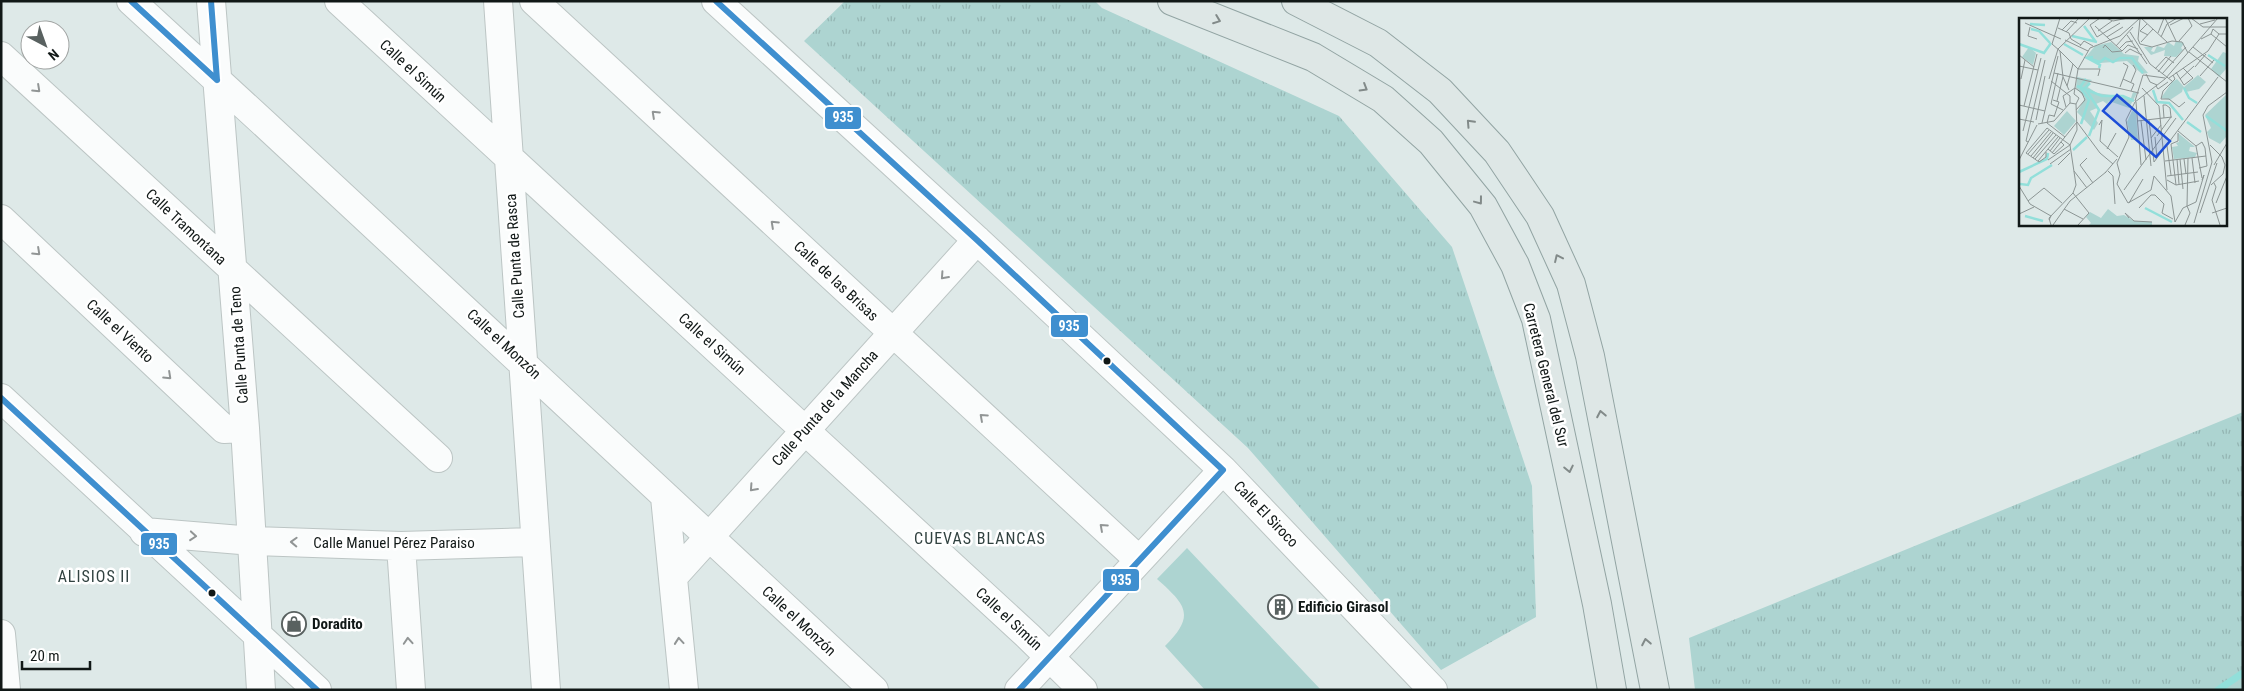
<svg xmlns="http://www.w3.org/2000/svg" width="2244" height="691" viewBox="0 0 2244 691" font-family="'Roboto Condensed',sans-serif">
	<defs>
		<pattern id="grass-tufts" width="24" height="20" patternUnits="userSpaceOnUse" patternTransform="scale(1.25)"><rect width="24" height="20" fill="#add4d1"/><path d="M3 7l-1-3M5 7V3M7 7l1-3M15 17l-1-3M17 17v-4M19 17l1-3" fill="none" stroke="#94b5b3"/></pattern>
	</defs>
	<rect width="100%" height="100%" fill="#dee9e8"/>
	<path fill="url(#grass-tufts)" d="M845,1H1095L1102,8L1339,116L1452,247L1532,486L1536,617L1441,670L1248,448L804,41Z
		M2243,412V690H1695L1689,638Z"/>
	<path fill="#add4d1" d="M1187,548L1321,690H1205L1165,646C1196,615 1186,605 1157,579Z"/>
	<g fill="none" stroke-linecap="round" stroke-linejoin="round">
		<path stroke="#92dfda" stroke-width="7" d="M2218,690L2243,673"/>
		<defs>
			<path id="minor" d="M131,1C380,229 626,460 874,690
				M211,1L245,428L261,690
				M339,1L1028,636L1083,690
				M498,1L546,690
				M534,1L1139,560
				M716,1L977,240L1223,470L1433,690
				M1,56L438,458
				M1,219L224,429L245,428
				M1,398L317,690
				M665,497L684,690
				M144,532L253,541L401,546L535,542
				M401,546L411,690
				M673,577L977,240
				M1,634L6,690
				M1019,690L1223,470"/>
			<path id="major" d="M1172,1L1313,57L1383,99L1431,142L1483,206L1515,265L1536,319L1597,604L1612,690
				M1296,1L1378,43L1440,91L1497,152L1540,216L1571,284L1590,356L1655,690"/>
		</defs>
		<use href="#minor" stroke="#bcc5c4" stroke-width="30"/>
		<use href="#major" stroke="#92a4a3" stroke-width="30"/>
		<use href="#minor" stroke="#fafcfc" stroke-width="28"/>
		<use href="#major" stroke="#dee7e6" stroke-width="28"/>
		<defs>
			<path id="bus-1" d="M131,1L217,80
				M211,1L217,80
				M716,1L977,240L1223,470
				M1,398L317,690
				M1019,690L1223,470"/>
		</defs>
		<use href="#bus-1" stroke="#fff" stroke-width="10"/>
		<use href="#bus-1" stroke="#3f8fcf" stroke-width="6"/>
	</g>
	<defs><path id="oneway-chevron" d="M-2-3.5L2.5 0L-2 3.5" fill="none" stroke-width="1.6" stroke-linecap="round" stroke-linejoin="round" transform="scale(1.25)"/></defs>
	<g stroke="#828a89">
		<use href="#oneway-chevron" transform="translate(1217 20) rotate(21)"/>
		<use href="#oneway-chevron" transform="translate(1364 88) rotate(31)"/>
		<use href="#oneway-chevron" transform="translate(1470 123) rotate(-133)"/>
		<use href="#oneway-chevron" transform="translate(1479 201) rotate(53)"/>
		<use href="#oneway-chevron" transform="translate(1558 258) rotate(-115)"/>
		<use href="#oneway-chevron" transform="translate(1601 414) rotate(-101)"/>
		<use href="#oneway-chevron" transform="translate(1569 469) rotate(78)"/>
		<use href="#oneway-chevron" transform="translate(1646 642) rotate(-101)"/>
	</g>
	<g stroke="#919595">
		<use href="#oneway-chevron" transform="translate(37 89) rotate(43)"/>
		<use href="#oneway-chevron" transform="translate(655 114) rotate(-137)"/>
		<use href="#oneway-chevron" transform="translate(774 224) rotate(-137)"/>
		<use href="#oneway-chevron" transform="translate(37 252) rotate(43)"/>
		<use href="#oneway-chevron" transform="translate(944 276) rotate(132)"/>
		<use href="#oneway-chevron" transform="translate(168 376) rotate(43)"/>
		<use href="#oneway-chevron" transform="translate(983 417) rotate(-138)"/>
		<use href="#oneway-chevron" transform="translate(753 488) rotate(132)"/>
		<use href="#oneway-chevron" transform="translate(1103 527) rotate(-138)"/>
		<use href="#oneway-chevron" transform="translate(193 536) rotate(5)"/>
		<use href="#oneway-chevron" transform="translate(294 542) rotate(-178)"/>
		<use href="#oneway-chevron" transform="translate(408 641) rotate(-94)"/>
		<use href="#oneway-chevron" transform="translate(679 641) rotate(-95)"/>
	</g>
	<defs>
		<symbol id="building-ring" viewBox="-11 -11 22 22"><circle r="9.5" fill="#fff" stroke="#596160" stroke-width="1.5"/><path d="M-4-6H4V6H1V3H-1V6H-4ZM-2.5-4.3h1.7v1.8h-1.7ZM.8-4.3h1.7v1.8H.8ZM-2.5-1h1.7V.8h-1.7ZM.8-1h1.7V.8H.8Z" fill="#596160"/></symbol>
		<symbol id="shop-ring" viewBox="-11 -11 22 22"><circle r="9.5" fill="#fff" stroke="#596160" stroke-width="1.5"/><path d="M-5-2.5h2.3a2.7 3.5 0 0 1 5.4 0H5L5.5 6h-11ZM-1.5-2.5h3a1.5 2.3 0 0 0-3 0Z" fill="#596160"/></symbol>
	</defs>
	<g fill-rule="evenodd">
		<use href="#building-ring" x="1266" y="593" width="28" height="28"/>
		<use href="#shop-ring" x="280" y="610" width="28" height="28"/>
	</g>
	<g fill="#111817" stroke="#fff" stroke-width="2">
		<circle cx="1107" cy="361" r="4.5"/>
		<circle cx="212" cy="593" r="4.5"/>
	</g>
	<g text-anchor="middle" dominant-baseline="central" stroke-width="5" stroke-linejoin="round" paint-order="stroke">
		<g font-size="15" fill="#111817" stroke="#fff">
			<text transform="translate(413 71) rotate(43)">Calle el Simún</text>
			<text transform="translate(186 227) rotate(43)">Calle Tramontana</text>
			<text transform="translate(515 256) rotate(-94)">Calle Punta de Rasca</text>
			<text transform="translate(836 281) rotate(43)">Calle de las Brisas</text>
			<text transform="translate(120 331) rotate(43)">Calle el Viento</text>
			<text transform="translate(504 344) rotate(43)">Calle el Monzón</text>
			<text transform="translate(712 344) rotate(42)">Calle el Simún</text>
			<text transform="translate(239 345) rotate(-94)">Calle Punta de Teno</text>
			<text transform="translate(1546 375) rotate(76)">Carretera General del Sur</text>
			<text transform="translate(825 408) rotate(-48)">Calle Punta de la Mancha</text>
			<text transform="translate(1266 514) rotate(46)">Calle El Siroco</text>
			<text x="394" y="543">Calle Manuel Pérez Paraiso</text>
			<text transform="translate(1009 619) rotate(43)">Calle el Simún</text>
			<text transform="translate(799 621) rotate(43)">Calle el Monzón</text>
		</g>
		<g font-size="15" font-weight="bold" fill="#111817" stroke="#fff" text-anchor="start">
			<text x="1298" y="607">Edificio Girasol</text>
			<text x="312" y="624">Doradito</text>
		</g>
		<g font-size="16" letter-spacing="1" fill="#314240" stroke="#fff">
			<text x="980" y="538">CUEVAS BLANCAS</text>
			<text x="94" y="576">ALISIOS II</text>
		</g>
	</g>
	<g transform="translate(2019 18)">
		<rect width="208" height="208" fill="#dee9e8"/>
		<path d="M157,23L165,25L162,30L164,32L157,39L145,38L146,32L132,37L125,29H134L132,33L135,34L138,28L145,30L149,24L155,28ZM92,24L105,36L120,38L119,43L129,55L123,56L108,43L81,45L66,40L76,28ZM10,29L17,35L14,47L3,39ZM204,34L207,35V51L200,59L192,51ZM179,57L187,64L180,71L167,74L164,70L163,74L151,82L142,80L153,64L158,61L165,69ZM58,59L73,62L67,68L78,75L112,80L114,74L118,75L110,90L90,83L88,86L84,83L77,86L78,90L71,93L79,105L75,112L58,94L66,80L57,70ZM207,77V119L201,126L190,120L188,114L192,110L186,97ZM113,93L117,94L119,122H112L108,104ZM89,191L98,198L105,197L115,203L133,204V207H70L72,205L67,199L71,194L82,200Z" fill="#add4d1"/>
		<path d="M48,93L57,103L45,117L35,108ZM159,115L176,129H171L170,133L178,135L176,139L155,141L153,129L159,128L157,125L160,124Z" fill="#add4d1"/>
		<path fill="none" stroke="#92dfda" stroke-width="2.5" d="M11,6L26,7M65,8L77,24M12,11L20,13L31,25M53,18L78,24M0,26L25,35L32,25M45,26L64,37M189,37L206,48M74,39L68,40L81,47L80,50M68,40L81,44L86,40L94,44L101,40H113L124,55M58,68L83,78H104L115,83M165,70L170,80L178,85M134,72L138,84L150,85L164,102M187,98L208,113M168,104L182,114M62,106L70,82L61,69L67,61M70,118L80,92L66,70L71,65M54,132L68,119M0,154L28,141L29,135M1,166L9,167L12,160L33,147M126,190L153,204M6,198L24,203"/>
		<path fill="none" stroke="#8c9594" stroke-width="1" d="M41,0L33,26L41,33L44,59L50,72M81,0L71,7L78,19L101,5M87,0L94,3L109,0M122,0L148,24M146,0L157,23M172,0L184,9H208M121,1L119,21L121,26L133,29L153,23L163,24L169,35M6,5L42,21M128,6L121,13L129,17M181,6L196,2M151,7L165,0M76,8L103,33M11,9L9,18L18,21M39,10L50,15L52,21L62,27M43,12L52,3L58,5M79,13L93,3M47,14L60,0M111,14L131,46L153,63M139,15L145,0M192,16L208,29M108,17L128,46M88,19L104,9M142,19L148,6L158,0M182,21L192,16L194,11L200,16H208M46,22L69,33M160,23L173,8L169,0M122,24L134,11M61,28L65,23L74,28M97,28L114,9M174,29L194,45M84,30L86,27L93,34L103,33M100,31L107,24L114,23M41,33L59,51H81L79,58M103,33L109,27L119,31M170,34L208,64M106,35L111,31L123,37M0,37L15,49M0,48L19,52M176,49L187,36M136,51L147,39L155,45M139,54L152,38M157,54L165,67L174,60L164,50M35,55L120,75M39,55L32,86L44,92M127,56L131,64L138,67M143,56L167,29M154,57L156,61L144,73L142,81H150L160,89L166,84M181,58L195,42M150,60L189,33L200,16M2,61L6,42M30,61L39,31L71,0M104,61L115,66L112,73M161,61L175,48M32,63L51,78M112,64L117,52L114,47M48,68L54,46M137,68L139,71L149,64M101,69L109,48L104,45M123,70L140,88L148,172M55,76L59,51L71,30L101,18L120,1M51,78V85L57,86L60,80L55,76M125,78L132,148M34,82L40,84L35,99M38,83L44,59M116,83L124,57L146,60M117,84L122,147M57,86L58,112L51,127L57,167L54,175L70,195L59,207M0,87L26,93M5,88L18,36M47,89L44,78L56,70L63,75L66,82L57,92M35,98L30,97L28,105L46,119M0,101L15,104M17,102L26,58M130,102L135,144M118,103L153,99M122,103L127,142M58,104L81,135L94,146M23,105L39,38M19,106L35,103L51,85M80,107L83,102L81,123L99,139M4,113L22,40M159,113L177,128L183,160M138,118L152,99L151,90L147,87H144L145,100M136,119L138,140M132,120L142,107M9,124L7,123L26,42M152,126L157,167M152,126L159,123V115M191,127L203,139L206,147L204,156L192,167M148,128L152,157M177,128L183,124L186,130L188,148L180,150M29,131L35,136L45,127L42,124M88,131L97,115M31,133L41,120M7,135L28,110L51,127M7,135L20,144L27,139V134M33,135L58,104M9,136L30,112M12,138L32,114M14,140L34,115M68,140L61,147L74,165M173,140L176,165M16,141L37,117M158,141L160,166M161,141L164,171M165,141L167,156M0,142L18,107M29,142L51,127M19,143L39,119M146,143L187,138M135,144L199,59M31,146L52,131M39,147L51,135M195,147L208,125M122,148L157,100M55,153L68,170M89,153L94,158L96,186M86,155L98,141M148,158L179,154M148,162L157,167L180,163M183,162L185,157L177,184L164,190L156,204L152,178L135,158L132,172L109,185L98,166L101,156L98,145L110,119L107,102L116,84L146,61L199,0M195,165L197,169L193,182L201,207M0,168L11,186L32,198L30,202M105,172L122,148M9,183L25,170L43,185M110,185L124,161M197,185L208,158M120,190L132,177H136L145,186L143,195L154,201M45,191L64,201M181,195L198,145M193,195L208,190M0,196L15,189M110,200L106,195L115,203L133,204M175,205L193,144L184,97L189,88L208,74M32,207L30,200L54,175M34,207L51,183L87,154M166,207L171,195L168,188L169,140"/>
		<path fill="#1d4ed8" fill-opacity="0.15" stroke="#1d4ed8" stroke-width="2.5" d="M98,77L151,123L137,139L84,93Z"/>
		<rect width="208" height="208" fill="none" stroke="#111817" stroke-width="2.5"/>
	</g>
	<g stroke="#fff" stroke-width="2">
		<rect x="824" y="106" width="38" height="24" rx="5" fill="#3f8fcf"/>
		<rect x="1050" y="314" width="39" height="24" rx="5" fill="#3f8fcf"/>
		<rect x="140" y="532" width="38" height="24" rx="5" fill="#3f8fcf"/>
		<rect x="1102" y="568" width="38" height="24" rx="5" fill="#3f8fcf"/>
	</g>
	<g font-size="14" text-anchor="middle" font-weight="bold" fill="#fff">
		<text x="843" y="122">935</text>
		<text x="1069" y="331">935</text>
		<text x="159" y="549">935</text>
		<text x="1121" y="585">935</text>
	</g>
	<rect width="2244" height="691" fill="none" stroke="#111817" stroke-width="5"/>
	<g transform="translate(45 45) rotate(139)"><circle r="24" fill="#ffffff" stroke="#a0a3a2"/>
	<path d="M0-4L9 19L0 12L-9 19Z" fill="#596160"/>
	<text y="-8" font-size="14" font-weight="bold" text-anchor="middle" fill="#111817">N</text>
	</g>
	<path d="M22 661v8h68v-8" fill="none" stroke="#111817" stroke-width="2.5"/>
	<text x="30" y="661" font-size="15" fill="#111817" stroke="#ffffff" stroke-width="4" paint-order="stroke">20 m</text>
</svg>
